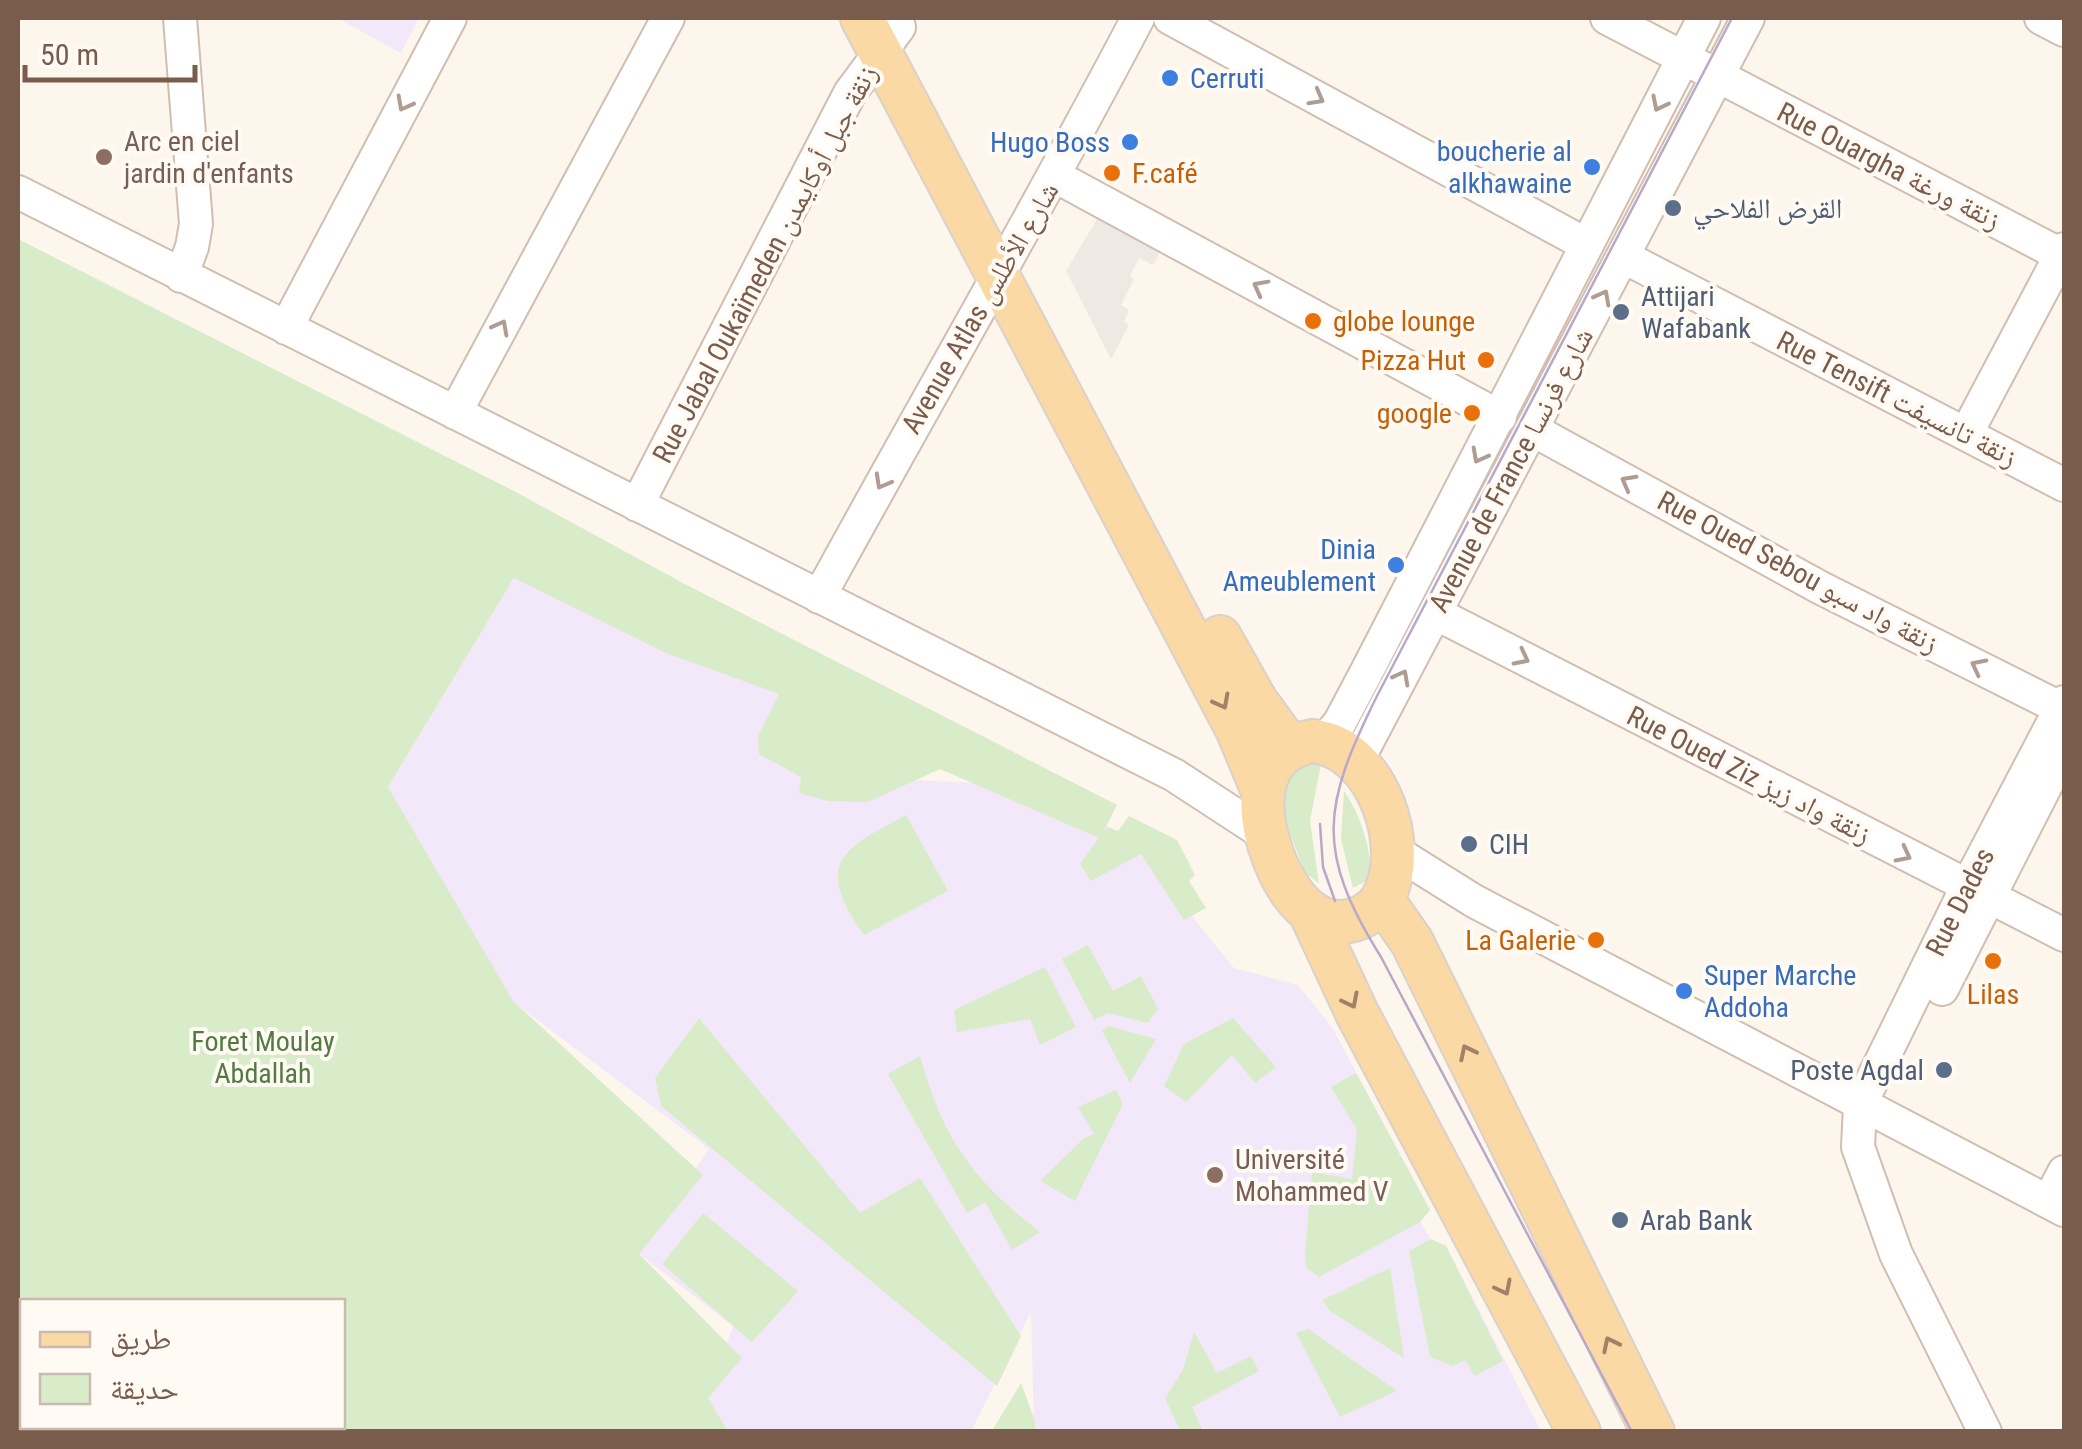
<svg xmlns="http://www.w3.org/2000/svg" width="2082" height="1449" viewBox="0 0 2082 1449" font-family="'Roboto Condensed','Noto Naskh Arabic',sans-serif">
	<rect width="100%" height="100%" fill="#fdf6ec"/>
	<path fill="#efe9e4" d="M1099,216L1160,252L1153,265L1139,258L1130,276L1134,279L1121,305L1129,310L1124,322L1129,325L1111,359L1066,271Z"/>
	<path fill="#f3e8fa" d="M337,18H419L401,53Z
		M515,577L817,711L867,802L913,780L973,783L1108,827L1141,854L1234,968L1298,985L1333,1029L1430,1210L1420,1222L1431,1239L1446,1246L1541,1431H1034L1031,1312L971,1431H728L708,1398L733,1326L639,1254L709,1149L512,1001L388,787Z"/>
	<path fill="#d8ecc9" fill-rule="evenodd" d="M18,239L512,490L683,583L1117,805L1104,831L1108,827L1118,831L1129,816L1177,840L1195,875L1189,881L1206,908L1184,920L1141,854L1091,881L1080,864L1099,838L940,769L868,802L828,801L799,793L801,777L759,754L758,736L779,694L666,653L514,578L388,787L513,1001L703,1175L639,1254L742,1358L708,1398L728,1431H18ZM22,1302H342V1426H22Z
		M1322,759L1310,821L1319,884L1305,872L1279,807L1290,769Z
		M1344,791C1359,812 1375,854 1368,880L1353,888L1341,839Z
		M906,815L948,891L864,935C812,862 843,849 906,815Z
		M1088,945L1113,991L1141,976L1158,1009L1147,1023L1108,1013L1094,1020L1062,959Z
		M1045,967L1076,1027L1040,1045L1030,1019L957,1032L954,1010Z
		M699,1018L860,1213L920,1178L1021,1336L997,1386L661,1106L655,1078Z
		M1233,1018L1276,1067L1255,1083L1232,1055L1186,1102L1164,1086L1184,1044Z
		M1108,1026L1156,1039L1130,1083L1102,1031Z
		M920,1056C944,1141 971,1178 1040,1232L1012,1250L985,1202L967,1213L888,1074Z
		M1356,1073L1430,1210L1420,1222L1319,1277L1306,1267L1305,1254L1312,1172L1352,1179L1357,1130L1331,1087Z
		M1116,1090L1123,1104L1075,1201L1040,1181L1084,1138L1094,1134L1078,1107Z
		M703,1213L798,1291L752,1342L662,1264Z
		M1431,1239L1446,1246L1503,1361L1475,1376L1465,1360L1453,1366L1430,1357L1409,1251Z
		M1390,1268L1404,1358L1330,1311L1322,1300Z
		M1308,1329L1397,1391L1340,1417L1296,1333Z
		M1194,1332L1217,1373L1251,1356L1259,1371L1192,1407L1203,1431H1180L1165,1398L1183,1370Z
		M1021,1383L1035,1421V1431H992Z"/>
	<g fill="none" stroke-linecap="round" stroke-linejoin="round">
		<defs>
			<path id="minor" d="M180,18L196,224L192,247L181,276
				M1170,18L1587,245
				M1607,18L2061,255
				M2041,18L2064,30
				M1055,176L1500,417
				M18,192L1174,775L1266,835
				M1624,257L2064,485
				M286,328L450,18
				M455,413L668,18
				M1533,430L1821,588L2064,710
				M1966,434L2064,249
				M637,505L850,93L899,27
				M819,597C925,403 1036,213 1138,18
				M1435,613L2064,935
				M1324,742L1340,722L1367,671L1704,18
				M1356,763L1748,18
				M1391,849L1474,901L2064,1210
				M1942,989L2064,750
				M2049,1201L2064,1172
				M1985,1432L1896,1254L1858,1147L1860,1105L1967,887L2064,702"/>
			<path id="major" d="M862,18L1237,729L1262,789
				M1220,637L1256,701L1290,748
				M1312,741C1377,746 1413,849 1381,901C1374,911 1361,919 1349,921C1301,931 1273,866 1265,829C1257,787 1267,750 1312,741Z
				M1382,899L1412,942L1653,1432
				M1310,912L1357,1013L1579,1432"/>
		</defs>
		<use href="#minor" stroke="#d1beb0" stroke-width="36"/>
		<use href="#major" stroke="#dad1cd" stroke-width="46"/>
		<use href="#minor" stroke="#fff" stroke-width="32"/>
		<use href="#major" stroke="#fbd9a5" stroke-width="42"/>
		<path stroke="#b9a8c9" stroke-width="2.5" d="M1320,824L1323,867L1335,901
			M1632,1432L1381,957C1314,850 1323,805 1377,696L1732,18"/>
	</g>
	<defs><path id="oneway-chevron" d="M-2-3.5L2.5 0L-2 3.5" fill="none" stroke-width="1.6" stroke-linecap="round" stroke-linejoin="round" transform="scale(2.5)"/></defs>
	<g stroke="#af9d94">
		<use href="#oneway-chevron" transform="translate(1317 98) rotate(29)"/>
		<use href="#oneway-chevron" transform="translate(404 104) rotate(118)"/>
		<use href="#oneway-chevron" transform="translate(1659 104) rotate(117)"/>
		<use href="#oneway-chevron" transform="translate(1260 287) rotate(-152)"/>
		<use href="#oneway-chevron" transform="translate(1603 297) rotate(-62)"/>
		<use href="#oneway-chevron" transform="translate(501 327) rotate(-62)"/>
		<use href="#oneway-chevron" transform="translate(1479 456) rotate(118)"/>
		<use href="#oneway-chevron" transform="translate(882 482) rotate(119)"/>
		<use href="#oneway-chevron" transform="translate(1628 482) rotate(-151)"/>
		<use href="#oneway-chevron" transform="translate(1522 658) rotate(27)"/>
		<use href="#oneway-chevron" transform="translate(1978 666) rotate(-153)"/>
		<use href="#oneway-chevron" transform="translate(1402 677) rotate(-62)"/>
		<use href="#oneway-chevron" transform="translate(1904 855) rotate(27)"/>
	</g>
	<g stroke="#a18267">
		<use href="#oneway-chevron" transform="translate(1222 702) rotate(62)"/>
		<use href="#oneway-chevron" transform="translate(1351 1001) rotate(63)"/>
		<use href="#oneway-chevron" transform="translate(1467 1052) rotate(-116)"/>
		<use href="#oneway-chevron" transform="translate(1504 1288) rotate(63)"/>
		<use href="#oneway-chevron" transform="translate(1610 1344) rotate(-116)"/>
	</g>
	<g fill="#3f7fe0" stroke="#fffaf3" stroke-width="4">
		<circle cx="1170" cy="78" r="10"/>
		<circle cx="1130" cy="142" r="10"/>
		<circle cx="1592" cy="167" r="10"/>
		<circle cx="1396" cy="565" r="10"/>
		<circle cx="1684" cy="991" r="10"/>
	</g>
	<g fill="#8d6e63" stroke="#fffaf3" stroke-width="4">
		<circle cx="104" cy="157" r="10"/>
		<circle cx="1215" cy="1175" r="10"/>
	</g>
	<g fill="#e8710a" stroke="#fffaf3" stroke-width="4">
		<circle cx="1112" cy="173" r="10"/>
		<circle cx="1313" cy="321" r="10"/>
		<circle cx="1486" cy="360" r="10"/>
		<circle cx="1472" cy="413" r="10"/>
		<circle cx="1596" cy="940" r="10"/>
		<circle cx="1993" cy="961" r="10"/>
	</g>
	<g fill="#5c6f8a" stroke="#fffaf3" stroke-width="4">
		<circle cx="1673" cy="208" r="10"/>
		<circle cx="1621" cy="312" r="10"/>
		<circle cx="1469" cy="844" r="10"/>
		<circle cx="1944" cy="1070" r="10"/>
		<circle cx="1620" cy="1220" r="10"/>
	</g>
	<g text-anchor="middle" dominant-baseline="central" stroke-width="8" stroke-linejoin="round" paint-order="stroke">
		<g font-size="28" fill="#366cbe" stroke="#fffaf3" text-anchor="end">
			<text x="1190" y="78" text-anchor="start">Cerruti</text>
			<text x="1110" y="142">Hugo Boss</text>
			<text x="1572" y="151">boucherie al<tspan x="1572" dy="32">alkhawaine</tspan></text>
			<text x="1376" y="549">Dinia<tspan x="1376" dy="32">Ameublement</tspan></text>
			<text x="1704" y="975" text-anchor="start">Super Marche<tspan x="1704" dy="32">Addoha</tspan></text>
		</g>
		<g font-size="28" fill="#785e54" stroke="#fffaf3" text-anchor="start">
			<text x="124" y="141">Arc en ciel<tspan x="124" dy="32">jardin d'enfants</tspan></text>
			<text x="1235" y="1159">Université<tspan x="1235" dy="32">Mohammed V</tspan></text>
		</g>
		<g font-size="28" fill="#7a5c4d" stroke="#fffaf3">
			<text transform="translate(1889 166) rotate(27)">Rue Ouargha زنقة ورغة</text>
			<text transform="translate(765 264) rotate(-62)">Rue Jabal Oukaïmeden زنقة جبل أوكايمدن</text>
			<text transform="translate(980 308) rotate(-60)">Avenue Atlas شارع الأطلس</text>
			<text transform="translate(1897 399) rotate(27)">Rue Tensift زنقة تانسيفت</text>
			<text transform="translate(1511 470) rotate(-62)">Avenue de France شارع فرنسا</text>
			<text transform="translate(1798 572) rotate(28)">Rue Oued Sebou زنقة واد سبو</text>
			<text transform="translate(1749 775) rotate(27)">Rue Oued Ziz زنقة واد زيز</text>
			<text transform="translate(1960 902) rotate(-63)">Rue Dades</text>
		</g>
		<g font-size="28" fill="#c56008" stroke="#fffaf3" text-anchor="end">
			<text x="1132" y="173" text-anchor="start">F.café</text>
			<text x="1333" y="321" text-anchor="start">globe lounge</text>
			<text x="1466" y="360">Pizza Hut</text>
			<text x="1452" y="413">google</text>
			<text x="1576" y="940">La Galerie</text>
			<text x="1993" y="994" text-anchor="middle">Lilas</text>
		</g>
		<g font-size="28" fill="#4e5e75" stroke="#fffaf3" text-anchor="start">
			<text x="1693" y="208">القرض الفلاحي</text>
			<text x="1641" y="296">Attijari<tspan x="1641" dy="32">Wafabank</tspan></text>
			<text x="1489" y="844">CIH</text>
			<text x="1924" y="1070" text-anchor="end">Poste Agdal</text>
			<text x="1640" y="1220">Arab Bank</text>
		</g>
		<g font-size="28" fill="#537a41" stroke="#fffaf3">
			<text x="263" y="1041">Foret Moulay<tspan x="263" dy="32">Abdallah</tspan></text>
		</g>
	</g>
	<rect width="2082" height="1449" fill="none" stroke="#7a5c4d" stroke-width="40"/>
	<rect x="20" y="1299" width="325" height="130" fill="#fffaf3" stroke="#cabbb1" stroke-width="2.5"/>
	<rect x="40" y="1332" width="50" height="15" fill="#fbd9a5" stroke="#cabbb1" stroke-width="2.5"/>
	<text x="110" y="1349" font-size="30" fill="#7a5c4d">طريق</text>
	<rect x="40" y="1374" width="50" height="30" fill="#d8ecc9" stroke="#cabbb1" stroke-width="2.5"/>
	<text x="110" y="1399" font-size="30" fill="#7a5c4d">حديقة</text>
	<path d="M25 65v15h170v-15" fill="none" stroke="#7a5c4d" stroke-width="5"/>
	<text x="40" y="65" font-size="30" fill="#7a5c4d" stroke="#fffaf3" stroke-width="8" paint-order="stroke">50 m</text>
</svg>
